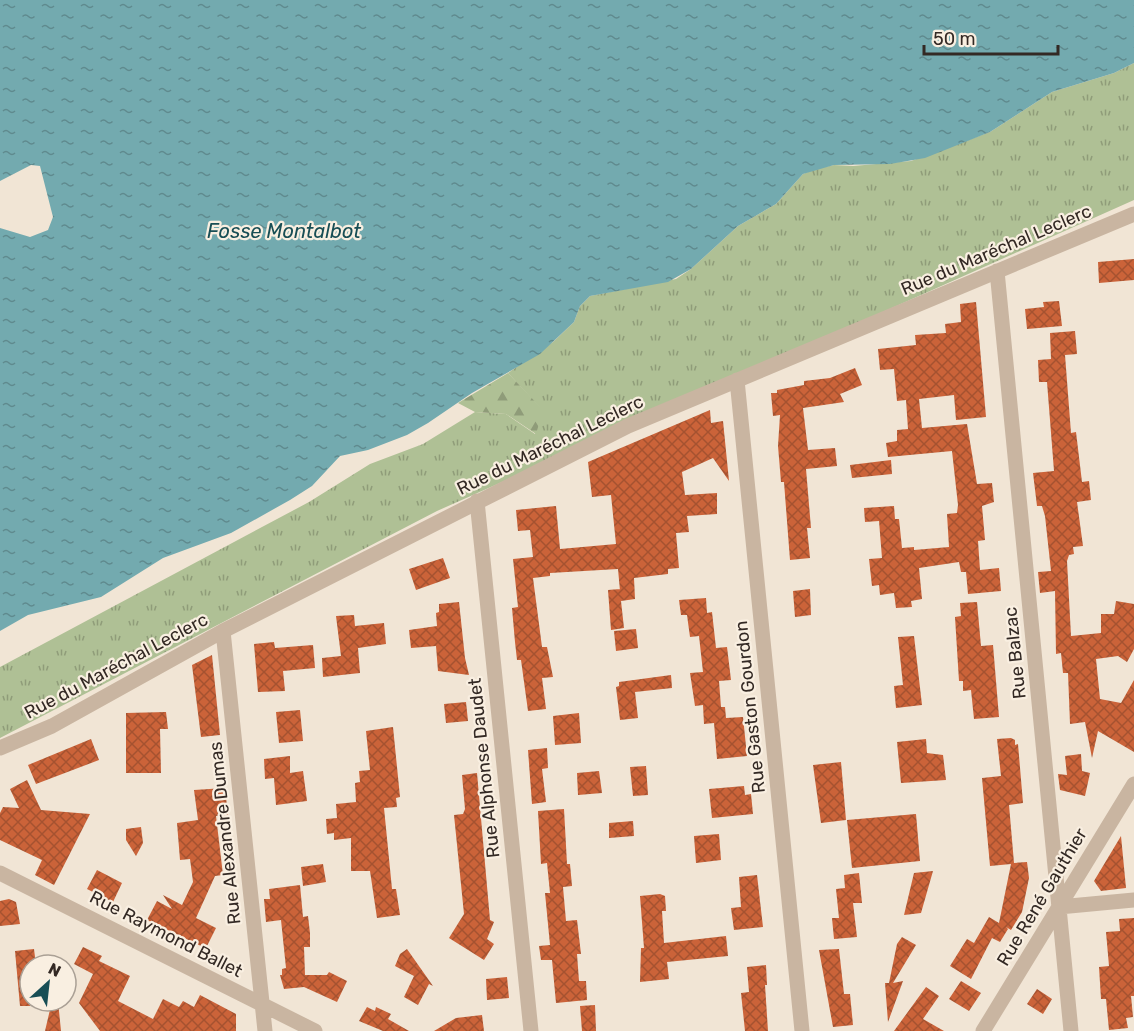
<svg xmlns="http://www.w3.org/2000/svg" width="1134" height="1031" viewBox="0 0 1134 1031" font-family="Rubik,sans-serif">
	<defs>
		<pattern id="grass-tufts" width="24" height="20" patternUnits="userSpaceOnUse" patternTransform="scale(1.5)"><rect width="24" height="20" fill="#afc095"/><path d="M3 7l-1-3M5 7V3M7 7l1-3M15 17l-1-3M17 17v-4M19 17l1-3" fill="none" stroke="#8f9c79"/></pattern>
		<pattern id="forest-firs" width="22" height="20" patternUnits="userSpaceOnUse" patternTransform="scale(1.5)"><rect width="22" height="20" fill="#afc095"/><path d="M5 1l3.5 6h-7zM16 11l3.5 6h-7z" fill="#8f9c79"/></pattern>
		<pattern id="water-ripples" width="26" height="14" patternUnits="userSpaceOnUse" patternTransform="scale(1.5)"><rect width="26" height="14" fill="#73aaaf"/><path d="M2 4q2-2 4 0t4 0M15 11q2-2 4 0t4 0" fill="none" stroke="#5f8a8e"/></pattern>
		<pattern id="building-cross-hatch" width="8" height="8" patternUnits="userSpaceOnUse" patternTransform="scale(1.5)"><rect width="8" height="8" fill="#cb6339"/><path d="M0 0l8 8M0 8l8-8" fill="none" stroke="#a55230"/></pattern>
	</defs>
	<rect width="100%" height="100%" fill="#f1e5d5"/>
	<path fill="url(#grass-tufts)" d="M1134,63V200L437,511L0,738V667L309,502L370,464L423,444L475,412L506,414L535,434L542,410L508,373L553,342L574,322L580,306L590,296L676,279L691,269L738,226L776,204L803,174L815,169L834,165L853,166L911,161L990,132L1052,92L1114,73Z"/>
	<path fill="url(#forest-firs)" d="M508,373L543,410L536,434L506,414L475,412L458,403Z"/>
	<path fill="url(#water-ripples)" d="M0,0H1134V63L1114,73L1052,92L990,132L925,158L890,164L834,165L803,174L776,204L738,226L691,269L668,282L590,296L580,306L574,322L540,354L472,393L428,423L407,435L368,450L340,456L312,486L290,500L231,533L163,558L101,597L28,615L0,631V228L30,237L48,230L53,217L40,166L31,165L0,181Z"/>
	<path fill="url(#building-cross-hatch)" d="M1134,259V280L1099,283L1098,262Z
		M1059,301L1062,326L1027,329L1025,309L1044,307L1043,302Z
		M976,302L986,417L956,420L954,395L919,399L922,428L967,424L977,484L992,483L994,502L982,506L985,540L978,541L980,570L999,568L1001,591L968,594L966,572H961L959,562L919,568L922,599L911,601L912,607L896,608L894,593L880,595L879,585L872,586L869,559L882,558L879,521L865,522L864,508L894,506L895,519H899L902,548L914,547V550L949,547L947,514L957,513L958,505L952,451L888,457L886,443L897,441V430L908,429L906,400L897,401L894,369L880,370L878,349L916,345L915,335L946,333L945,324L961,322L960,304Z
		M1075,331L1077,354L1065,355L1071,433L1076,432L1082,482L1089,481L1091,500L1077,502L1083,546L1073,547L1074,554L1069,555L1067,561L1071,636L1101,633V614H1114L1116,601L1134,604V649L1127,662L1118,656L1096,659L1100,699L1121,703L1134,680V752L1098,731L1092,758L1085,722L1070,724L1068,673H1063L1061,653L1056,654L1055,591L1040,593L1038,572L1051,571L1045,516L1042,506H1037L1033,473L1054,471L1047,382H1039L1038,360L1051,359L1050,333Z
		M855,368L862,385L840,394L844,402L803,408L808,450L835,448L837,466L806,469L811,528H807L810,558L790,560L784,482H781L778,446L780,415L773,416L771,393H777V390L804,385V381L830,378Z
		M710,410L711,423L723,421L729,481L713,458L682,472L685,495L717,493V514L687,516L689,532L676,533L679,568L668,569V574L634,578L635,599L621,601L624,628L611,630L608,590L620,589V591L618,569L550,573V576L533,578L542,647H547L553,677L542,678L546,709L528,711L521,660H517L515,642L512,608L518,607L513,559L533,557L530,530L518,531L516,510L556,506L560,549L616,544L611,495L592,497L588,462Z
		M891,460L892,474L852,478L850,465Z
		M443,558L450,578L416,590L409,569Z
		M810,589L811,615L795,617L793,591Z
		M706,598L707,613L712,612L716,648L727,647L731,680L719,681L721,707H725L726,718L743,717L747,756L717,759L714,723L704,724L703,705L695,706L690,673L703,672L699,636L690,637L687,615H681L679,600Z
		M459,602L465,658L469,675L438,671L436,646L411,648L409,630L437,626L436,613L439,612V604Z
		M977,602L981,646L993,645L999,717L974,719L971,690L963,691V681H959L955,617L961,616L960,603Z
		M354,615L355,626L384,623L386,644L358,648L360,673L323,677L322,658L341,656L336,616Z
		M636,629L638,648L616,651L614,631Z
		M914,636L922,705L896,708L894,686L903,685L898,637Z
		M274,642L275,648L313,645L315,668L283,671L285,691L258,692L254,644Z
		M212,655L220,735L201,737L192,665Z
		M671,675L672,688L635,692L638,718L620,720L616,687L619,686V682Z
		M466,702L468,721L446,723L444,704Z
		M300,710L303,741L279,743L276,712Z
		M166,712L168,729H160L161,773H126V713Z
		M579,713L581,743L555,745L553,716Z
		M393,727L400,797L396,798L397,807L384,808L392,889H396L400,915L377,918L370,871H351V838L334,840V833L327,834L326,819L337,818L336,804L356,802L355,783L360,782L359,771L370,770L366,731Z
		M1011,738L1015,740V745L1018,744L1023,803L1009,805L1014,863L1027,862L1029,878L1022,912L1011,930L1006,927L1008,929L1000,942L992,938L971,979L950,966L967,939L974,943L989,917L999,923L1011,864L990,866L982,778L1001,776L997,739Z
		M91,739L99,760L36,784L28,765Z
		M926,739L927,753L943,755L946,780L901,783L897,742Z
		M547,748L548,768L542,769L546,802L532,804L528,750Z
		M1081,754L1082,771L1090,773L1085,796L1060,790L1058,774L1067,775L1065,756Z
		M290,756V773L303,771L307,801L276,805L274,778L265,779L264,759Z
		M841,762L846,820L821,823L813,765Z
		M646,766L648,795L633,796L630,767Z
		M599,771L602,793L578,795L577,773Z
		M477,773L490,920L494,922L487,939L494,944L484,960L449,938L464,914L454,815L463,814L465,809L462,775Z
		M27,780L41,810L90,814L54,885L35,875L42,860L0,840V813L3,807L19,808L10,789Z
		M744,786L745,795L751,794L753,814L712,818L709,789Z
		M225,788L228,815L216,816L223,875L215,876L196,918L216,928L207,946H201L147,920L157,901L172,909L163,895L182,905L193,882L190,859L180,860L177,823L198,820L194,790Z
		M564,809L567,864H570L572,886L563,887L566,921L577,920L581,954H577L579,981H586L587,1000L556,1003L552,960H541L539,946L550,945L545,893H550L547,863L541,864L538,811Z
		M916,814L920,861L852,868L847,820Z
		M633,821L634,836L609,838V823Z
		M141,827L143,843L136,856L126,840V829Z
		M719,834L721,860L696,863L694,836Z
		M1121,836L1126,888L1101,891L1094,881Z
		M323,864L326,882L303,886L301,867Z
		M97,870L122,883L113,902L87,889Z
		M933,871L921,913L904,915L914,873Z
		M859,873L862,903H853L857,937L834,939L832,918H839L836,889L845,888L844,875Z
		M757,875L763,927L734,930L731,908L741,907L739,877Z
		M300,885L303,917L308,916L310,933V947H304L305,975H327L329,972L347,981L337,1002L304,987L284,989L280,975H282V969L286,968L281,920L266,922L264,899H270L269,889Z
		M660,894L665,896L666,911H662L664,943L726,936L728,956L667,962L669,979L640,982L641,948H644L640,896Z
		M9,899L16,902L20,924L0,926V901Z
		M1134,918V996H1131L1133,1017L1126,1018L1128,1028L1109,1030L1106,999H1101L1099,967L1109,966L1106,932L1120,931L1119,919Z
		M902,937L916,945L893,983L903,981L888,1022L885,983H889L897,944Z
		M83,947L102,956L99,961L130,976L118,1001L153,1019L163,999L179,1007L183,1001L194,1007L200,995L236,1014V1031H100L79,1003L93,974L74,964Z
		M34,949L36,965H30V1006H20L15,951Z
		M407,949L433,986L429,984L418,1005L404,997L414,976L395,966L400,954Z
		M839,949L844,994H850L853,1025L833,1027L819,950Z
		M766,965L767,985H765L768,1031H745L741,993L749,992L747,967Z
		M507,977L509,998L487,1000L486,979Z
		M961,981L981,993L969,1011L949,999Z
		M926,987L939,996L923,1019L944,1031H894Z
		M1037,989L1052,999L1043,1014L1027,1004Z
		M52,1001H58L61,1031H45Z
		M595,1005L596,1031H582L580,1006Z
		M367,1007L375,1011L376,1007L391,1014L388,1019L409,1031H383L359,1021Z
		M482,1015L484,1031H434L456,1018Z"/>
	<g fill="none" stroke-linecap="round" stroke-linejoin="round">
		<path stroke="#c9b5a1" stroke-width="15" d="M997,271L1071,1031
			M737,380L802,1031
			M477,501L531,1031
			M223,631L265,1031
			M0,748L52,726L223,631L628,426L1134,214
			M0,873L315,1031
			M1059,907L1134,900
			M983,1031L1134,784"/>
	</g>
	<g text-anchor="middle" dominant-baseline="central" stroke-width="4.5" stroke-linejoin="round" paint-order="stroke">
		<g font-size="18" fill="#332924" stroke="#f9efe1">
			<text transform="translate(996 250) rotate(-23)">Rue du Maréchal Leclerc</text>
			<text transform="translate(550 445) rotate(-26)">Rue du Maréchal Leclerc</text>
			<text transform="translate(1015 653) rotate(-96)">Rue Balzac</text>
			<text transform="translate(116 666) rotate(-28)">Rue du Maréchal Leclerc</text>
			<text transform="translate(750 707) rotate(-96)">Rue Gaston Gourdon</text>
			<text transform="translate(484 768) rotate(-96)">Rue Alphonse Daudet</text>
			<text transform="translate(225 833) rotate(-96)">Rue Alexandre Dumas</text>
			<text transform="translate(1042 897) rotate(-59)">Rue René Gauthier</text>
			<text transform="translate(166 934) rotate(27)">Rue Raymond Ballet</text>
		</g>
		<g font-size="20" font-style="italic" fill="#184e55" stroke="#f9efe1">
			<text x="284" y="231">Fosse Montalbot</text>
		</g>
	</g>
	<g transform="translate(48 983) rotate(27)"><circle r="28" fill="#f9efe1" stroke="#aaa095" stroke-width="1.5"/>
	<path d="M0-4.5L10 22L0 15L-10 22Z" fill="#184e55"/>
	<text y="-9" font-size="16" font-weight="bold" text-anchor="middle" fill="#332924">N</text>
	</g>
	<path d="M924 45v9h134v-9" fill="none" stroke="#332924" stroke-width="3"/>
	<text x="933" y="45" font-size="18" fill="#332924" stroke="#f9efe1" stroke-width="4.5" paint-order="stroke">50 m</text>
</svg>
